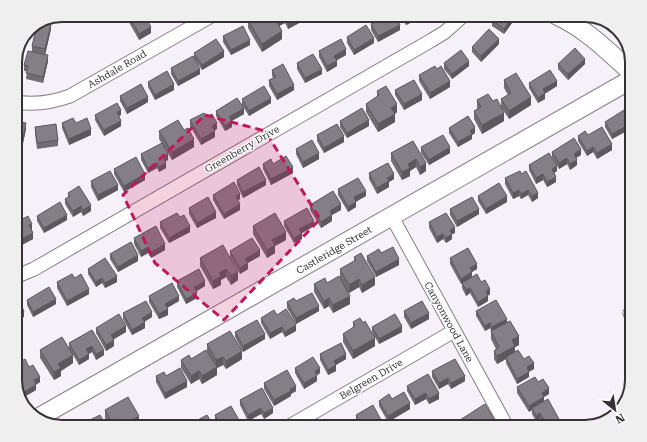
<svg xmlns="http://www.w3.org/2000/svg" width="647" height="442" viewBox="0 0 647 442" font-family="'Roboto Serif',serif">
	<rect width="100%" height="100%" fill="#f6f0f9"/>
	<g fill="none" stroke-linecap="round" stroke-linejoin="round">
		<defs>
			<path id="street" d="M15,102C34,105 51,103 70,96L213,15
				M392,217L507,427
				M15,277L34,269L432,40L445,32L464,15
				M632,311L630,313L632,317
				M288,427L454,331"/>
			<path id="secondary" d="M556,15C585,28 608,51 632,73
				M36,419L632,79"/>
		</defs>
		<use href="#street" stroke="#868088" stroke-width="15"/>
		<use href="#secondary" stroke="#868088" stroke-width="20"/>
		<use href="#street" stroke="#fff" stroke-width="13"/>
		<use href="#secondary" stroke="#fff" stroke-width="18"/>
	</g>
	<path fill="#726c73" d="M126,15H144L151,33L139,40L126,17Z
		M273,15H301V22L288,29L285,23L279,26L282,39L262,52L248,28V20Z
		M400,15H420V18L406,25Z
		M517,15V16L504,34L492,26V20Z
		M375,16L400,30L378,42L371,30V24L375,22Z
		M55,18L54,24L45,22Z
		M51,29L45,55L32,52V46Z
		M223,36L250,45L231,55L223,42Z
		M347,37L374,43L354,55L347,43Z
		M499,44L481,62L472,52V47Z
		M319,51L346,55L336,60L337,66L327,72L319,57Z
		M194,53L224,57L202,70L194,58Z
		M48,61L43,83L26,79L27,71H24V65Z
		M297,63L322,74L305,83L297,69Z
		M444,63L469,66L452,79L444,69Z
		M558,64H585L568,80L558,69Z
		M171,68L200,74L178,86L171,74Z
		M272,70L294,90L277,100L269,86V80L273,78L272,76Z
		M419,75L450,87L430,99L419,81Z
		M504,80L531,105L509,119L501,107V99L508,95L504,88Z
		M148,82L174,90L155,100L148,87Z
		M529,83L557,86L545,93V99L538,103L529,88Z
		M395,90L422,100L404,110L395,95Z
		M377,91L397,112L395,114V122L378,132L366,112V104L377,97Z
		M120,96L148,102L127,114L120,101Z
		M242,99L271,103L249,116L242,105Z
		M477,100L504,121L482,134L474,119V111L478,109L477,108Z
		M216,111L244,114L232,121V127L225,131L216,116Z
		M95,115H121L119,116L121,126L104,136L95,120Z
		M206,117L217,129L214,130L215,137L201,145L190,126V120Z
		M15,121L26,129L22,148L15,147Z
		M340,121L369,126L347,138L340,127Z
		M605,122L632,128L612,139L605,127Z
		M62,123H76L91,135L69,145L62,128Z
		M35,127L58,140V146L37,149L35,133Z
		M449,128L475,133L472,135V139L458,147L449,133Z
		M184,130L194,147L172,160L159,139V131Z
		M317,135L344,142L324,153L317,141Z
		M578,136L612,150L597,159L593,152L587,156L578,141Z
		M413,141L426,171L420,175L416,167L410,171V176L402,180L391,161V153Z
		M421,147L450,153L429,165L421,153Z
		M296,149L319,159L303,168L296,154Z
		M552,152L581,155L576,158L577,165L570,170L567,164L559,169L552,157Z
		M141,154L168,160L165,161L166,168L159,172L157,168L148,173L141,160Z
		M263,164H273L293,173L271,185L263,169Z
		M529,165L557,171L554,173L556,182L547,187L543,180L536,184L529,170Z
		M114,169L145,180L124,192L114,174Z
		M369,173L394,179L389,182V187L377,194L369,179Z
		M521,174L538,198L532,202L528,195L521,199L519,196L513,199L505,184V178Z
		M237,180L266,185L243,198L237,185Z
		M91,181L118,190L98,201L91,187Z
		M338,189L366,196L356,201V207L348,212L338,195Z
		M68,193L91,211L83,216L81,212L73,217L65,204V199L68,197Z
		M213,195L240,199L238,200L240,210L224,219L213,200Z
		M478,196L507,202L486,214L478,201Z
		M310,205L341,210L332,215V221L321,228L310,210Z
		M189,208L216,218L197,228L189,214Z
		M450,209L479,214L457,227L450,215Z
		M37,216L67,220L44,233L37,221Z
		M180,217L190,232L169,243L160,228V222Z
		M284,221L314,226L302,233V239L294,243L284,226Z
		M429,222L455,233L452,234V239L446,243L443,239L437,243L429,228Z
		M15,223L32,229L31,230L33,239L20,246L15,237Z
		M253,226L286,240L275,246V253L267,258L253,234Z
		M134,238L165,250L151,258L148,253L141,257L134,244Z
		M223,245L238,280L231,285L226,277L221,280V285L213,289L200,266V258Z
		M230,251L260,256L248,263V269L240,274L230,257Z
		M381,253L399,265L376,277L367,261V256Z
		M110,254L138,261L118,272L110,259Z
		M354,257L375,285L362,293L359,287L349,293L350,304L333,313L329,306L324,309L314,292V284L327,283L340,277V269L354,261Z
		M450,258L477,269L472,272V277L481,282L490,294L488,295V301L478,307L470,293L466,296L462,288V284H461L450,264Z
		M88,269L117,282L105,288L102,283L96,287L88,274Z
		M75,278L89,294L67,306L57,288V282Z
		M177,281L205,286L196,291L197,298L186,304L177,287Z
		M149,296L179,301L167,308L168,315L159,319L149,302Z
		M27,300L56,304L33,317L27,305Z
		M296,301L319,311L296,324L287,308V302Z
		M404,311L429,319L411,329L404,317Z
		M476,311L507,322L519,345L515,347V352L524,359L534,369L529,371V377L517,384L506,363V359L497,364L494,359V351L496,349L491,339V331L490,328L485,331L476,316Z
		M123,313L152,317L144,322L145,328L132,335L123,319Z
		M277,315L296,331L285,337L282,332L270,339L261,323V318Z
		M353,322L375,346L353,359L343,342V334L353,328Z
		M372,327L402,332L379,344L372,332Z
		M96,328L126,332L113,339L114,346L106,351L96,333Z
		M92,330L104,355L96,360L92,352L89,354V359L79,365L72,353L73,363L61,371V376L54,380L40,358V350L69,349V343Z
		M235,332L265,339L243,352L235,337Z
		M207,344L242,359L226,369L223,365L217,368V375L202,384L199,379L191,384L181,368V360L191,359L207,352Z
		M320,354L346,359L336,365V371L328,375L320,360Z
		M15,365L40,382L36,384V390L24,397L18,387V389L15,383Z
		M295,368L320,373L317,375V381L304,389L295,373Z
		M432,371L465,381L451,389L448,384L439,389L432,377Z
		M156,376H166L187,387L165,399L156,382Z
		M538,382L549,394L544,397V401L560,426L562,427H545L540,419L536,421L532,414V410L529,412L517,393V387Z
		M264,383L296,391L291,394V396L274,406L264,389Z
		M407,386L439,399L429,404L426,399L415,405L407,391Z
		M392,399L410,409L388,422L379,406V401Z
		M240,400L273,413L264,419L261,414L248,421L240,405Z
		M105,410L139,424L134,427H110L105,418Z
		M215,415L239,425L236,427H219L215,421Z
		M356,415L381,426L379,427H359L356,421Z
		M460,420L498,427H460Z"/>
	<path fill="#5c585e" d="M284,15H285V23L279,26V18Z
		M299,15H301V22L288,29V21Z
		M415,15H420V18L406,25V20Z
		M514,15H517V16L504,34V29Z
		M51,24V29L45,55V49Z
		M400,25V30L378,42V36Z
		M151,27V33L139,40V34Z
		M282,31V39L262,52V44Z
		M374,38V43L354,55V50Z
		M499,39V44L481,62V56Z
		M250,40V45L231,55V50Z
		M346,49V55L334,62V56Z
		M224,51V57L202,70V65Z
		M48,55V61L43,83V77Z
		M585,59V64L568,80V74Z
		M337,61V66L327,72V66Z
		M469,61V66L452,79V74Z
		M200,69V74L178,86V81Z
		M322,69V74L305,83V78Z
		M450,81V87L430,99V93Z
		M557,81V86L543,95V89Z
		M174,84V90L155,100V95Z
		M294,85V90L277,100V94Z
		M545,93V99L538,103V98Z
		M422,94V100L404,110V104Z
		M148,97V102L127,114V108Z
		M531,97V105L509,119V111Z
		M271,98V103L249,116V111Z
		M397,104V112L391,116V108Z
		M244,108V114L229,122V117Z
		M121,110V115L117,117V112Z
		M504,113V121L482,134V125Z
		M395,114V122L378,132V124Z
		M369,120V126L347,138V133Z
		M121,121V126L104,136V130Z
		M232,121V127L225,131V126Z
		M26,123V129L22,148V143Z
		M217,123V129L212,132V126Z
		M632,123V128L612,139V134Z
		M475,127V133L472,135V139L458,147V142L470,131Z
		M91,129V135L69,145V139Z
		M215,131V137L201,145V139Z
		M344,136V142L324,153V148Z
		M194,139V147L172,160V152Z
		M612,144V150L597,159V153Z
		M450,147V153L429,165V160Z
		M593,147V152L587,156V151Z
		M581,149V155L574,159V154Z
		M319,153V159L303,168V162Z
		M168,154V160L163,162V157Z
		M567,158V164L559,169V163Z
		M416,159V167L410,171V176L402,180V172L408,164Z
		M577,160V165L570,170V164Z
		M157,163V168L148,173V168Z
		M166,163V168L159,172V167Z
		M426,163V171L420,175V167Z
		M557,166V171L552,174V169Z
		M293,167V173L271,185V179Z
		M145,174V180L124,192V186Z
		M394,174V179L389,182V187L377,194V188L387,178Z
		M543,174V180L536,184V178Z
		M556,177V182L547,187V182Z
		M266,180V185L243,198V192Z
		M118,185V190L98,201V195Z
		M519,190V196L513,199V193Z
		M528,190V195L521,199V194Z
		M366,191V196L354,203V197Z
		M538,193V198L532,202V196Z
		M240,194V199L236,202V196Z
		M507,196V202L486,214V209Z
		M356,202V207L348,212V207Z
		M240,204V210L224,219V214Z
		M341,204V210L330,216V211Z
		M91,205V211L83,216V210Z
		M81,206V212L73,217V211Z
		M479,209V214L457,227V221Z
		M216,212V218L197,228V223Z
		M67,215V220L44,233V228Z
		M332,215V221L321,228V222Z
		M314,221V226L302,233V239L294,243V238L299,229Z
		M32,224V229L29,231V225Z
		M190,226V232L169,243V238Z
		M455,227V233L450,235V230Z
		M286,232V240L275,246V253L267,258V250L272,240Z
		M33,233V239L20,246V240Z
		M443,234V239L437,243V237Z
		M452,234V239L446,243V238Z
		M165,244V250L151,258V252Z
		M148,247V253L141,257V251Z
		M260,250V256L245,264V259Z
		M138,255V261L118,272V267Z
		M399,259V265L376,277V272Z
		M248,263V269L240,274V268Z
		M477,264V269L470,273V268Z
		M226,269V277L221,280V285L213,289V281L219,273Z
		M238,272V280L231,285V276Z
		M472,272V278L461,284V279Z
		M117,276V282L105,288V283Z
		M375,277V285L362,293V285Z
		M102,278V283L96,287V282Z
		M359,279V287L349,293V285Z
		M205,281V286L194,293V287Z
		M470,288V293L466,296V290Z
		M89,289V294L67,306V301Z
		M490,289V294L486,297V291Z
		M197,293V298L186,304V299Z
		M179,296V301L165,309V304Z
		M350,296V304L333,313V305Z
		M488,296V301L478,307V302Z
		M329,298V306L324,309V301Z
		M56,299V304L33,317V312Z
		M319,306V311L296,324V318Z
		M168,309V315L159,319V314Z
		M24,312V317L19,319V314Z
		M152,312V317L142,323V318Z
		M429,313V319L411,329V323Z
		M507,319V325L492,333V327Z
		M21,320V326L15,328V323Z
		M145,322V328L132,335V330Z
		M490,323V328L485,331V326Z
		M296,325V331L285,337V332Z
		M126,326V332L111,341V335Z
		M402,326V332L379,344V339Z
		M282,327V332L270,339V333Z
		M265,334V339L243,352V346Z
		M519,336V345L515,347V354L506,357V359L497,364V356L512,340Z
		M375,338V346L353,359V351Z
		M114,340V346L106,351V345Z
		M92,346V352L86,355V349Z
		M104,350V355L96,360V354Z
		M242,351V359L226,369V361Z
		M89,354V359L79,365V360Z
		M346,354V359L334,366V361Z
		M73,355V363L61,371V376L54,380V372L58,364Z
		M223,357V365L217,368V375L202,384V376L216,368V360Z
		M534,363V369L527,373V367Z
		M336,365V371L328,375V370Z
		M320,368V373L315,376V371Z
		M199,371V379L191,384V376Z
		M529,372V377L517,384V379Z
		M317,376V381L304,389V383Z
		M465,376V381L451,389V383Z
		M40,377V382L34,386V380Z
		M448,378V384L439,389V383Z
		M187,381V387L165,399V393Z
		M36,385V390L24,397V392Z
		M296,386V391L291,394V396L274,406V400L290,389Z
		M549,388V394L542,398V393Z
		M426,393V399L415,405V399Z
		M439,393V399L429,404V399Z
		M544,397V402L532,408V410L529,412V406Z
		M410,403V409L388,422V416Z
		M261,408V414L248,421V415Z
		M273,408V413L264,419V413Z
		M540,413V419L536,421V416Z
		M139,416V424L134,427H123V425Z
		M119,419V427H112V423Z
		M239,420V425L236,427H226Z
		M381,420V426L379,427H369Z
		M560,421V427H549Z"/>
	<path fill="#847e86" stroke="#5c585e" d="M128,15H144L151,27L139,34Z
		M256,15H273L282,31L262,44L248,20Z
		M278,15H284L279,18Z
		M285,15H299L288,21Z
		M377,15H395L400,25L378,36L371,24L378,21L375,16Z
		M403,15H415L406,20Z
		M495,15H514L504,29L492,20Z
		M44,22L51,24L45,49L32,46L37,25Z
		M366,25L374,38L354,50L347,37Z
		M243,26L250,40L231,50L223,36Z
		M489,29L499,39L481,56L472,47Z
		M216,39L224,51L202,65L194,53Z
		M341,39L346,49L334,56L337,61L327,66L319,51Z
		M575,48L585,59L568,74L558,64Z
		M461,50L469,61L452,74L444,63Z
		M28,51L48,55L43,77L26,73L28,66L24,65Z
		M313,54L322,69L305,78L297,63Z
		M193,56L200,69L178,81L171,68Z
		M283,64L294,85L277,94L269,80L276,77L272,70Z
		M435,66L437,69L441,66L450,81L430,93L419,75Z
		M550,70L557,81L543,89L545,93L538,98L529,83Z
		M167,71L174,84L155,95L148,82Z
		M516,73L531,97L509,111L501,99L511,93L504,80Z
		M414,80L422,94L404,104L395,90Z
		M141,84L148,97L127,108L120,96Z
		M264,86L271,98L249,111L242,99Z
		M386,86L397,104L391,108L395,114L378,124L366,104L379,95L377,91Z
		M488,94L493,101L497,99L504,113L482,125L474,111L481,107L477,100Z
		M237,98L244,108L229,117L232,121L225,126L216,111Z
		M117,103L121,110L117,112L121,121L104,130L95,115Z
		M362,108L369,120L347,133L340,121Z
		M624,110L632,123L612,134L605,122Z
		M204,113L206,117L212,114L217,123L212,126L215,131L201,139L190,120Z
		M468,116L475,127L470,131L472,134L458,142L449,128Z
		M73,118L76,123L87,118L91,129L69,139L62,123Z
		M178,120L184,130L188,128L194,139L172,152L159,131Z
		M15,121L26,123L22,143L15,141Z
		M56,124L58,140L37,143L35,127Z
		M337,124L344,136L324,148L317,135Z
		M602,127L612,144L597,153L593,147L587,151L578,136L585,131L588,135Z
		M443,135L450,147L429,160L421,147Z
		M574,138L581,149L574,154L577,160L570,164L567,158L559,163L552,152Z
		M312,140L319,153L303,162L296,149Z
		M413,141L426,163L420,167L416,159L408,164L410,168L402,172L391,153Z
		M162,143L168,154L163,157L166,163L159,167L157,163L148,168L141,154Z
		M549,153L557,166L552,169L556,177L547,182L543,174L536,178L529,165Z
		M286,156L293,167L271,179L263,164L271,159L273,164Z
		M136,157L145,174L124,186L114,169Z
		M388,163L394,174L387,178L389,181L377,188L369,173Z
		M259,167L266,180L243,192L237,180Z
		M110,171L118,185L98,195L91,181Z
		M520,171L521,174L526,171L538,193L532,196L528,190L521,194L519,190L513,193L505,178Z
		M358,178L366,191L354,197L356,202L348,207L338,189Z
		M234,182L240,194L236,196L240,204L224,214L213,195Z
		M499,183L507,196L486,209L478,196Z
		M79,186L91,205L83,210L81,206L73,211L65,199L70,196L68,193Z
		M333,191L341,204L330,211L332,215L321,222L310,205Z
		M208,197L216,212L197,223L189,208Z
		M472,197L479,209L457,221L450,209Z
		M60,202L67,215L44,228L37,216Z
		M307,208L314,221L299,229L302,233L294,238L284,221Z
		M177,213L180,217L184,215L190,226L169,238L160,222Z
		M275,213L286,232L272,240L275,245L267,250L253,226Z
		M446,213L455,227L450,230L452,234L446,238L443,234L437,237L429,222Z
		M28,216L32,224L29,225L33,233L20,240L15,231V223Z
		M156,226L165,244L151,252L148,247L141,251L134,238Z
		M252,238L260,250L245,259L248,263L240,268L230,251Z
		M131,242L138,255L118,267L110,254Z
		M223,245L238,272L231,276L226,269L219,273L221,276L213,281L200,258Z
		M393,247L399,259L376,272L367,256L379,249L381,253Z
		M468,248L477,264L470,268L472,272L461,279L450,258Z
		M361,253L375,277L362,285L359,279L349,285L340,269L356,260L354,257Z
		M105,258L117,276L105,283L102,278L96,282L88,269Z
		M199,269L205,281L194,287L197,293L186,299L177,281Z
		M72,274L75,278L81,274L89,289L67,301L57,282Z
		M477,274L481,282L485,280L490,289L486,291L488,296L478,302L470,288L466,290L462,283Z
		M339,276L350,296L333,305L329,298L324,301L314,284L325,278L327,283Z
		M172,283L179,296L165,304L168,309L159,314L149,296Z
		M49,287L56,299L33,312L27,300Z
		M312,293L319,306L296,318L287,302L294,298L296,301Z
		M20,300L24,312L19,314L21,320L15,323V301Z
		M496,300L507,319L492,327L490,323L485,326L476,311Z
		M146,301L152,312L142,318L145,322L132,330L123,313Z
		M422,301L429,313L411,323L404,311Z
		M286,309L296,325L285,332L282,327L270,333L261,318L274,310L277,315Z
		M119,314L126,326L111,335L114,340L106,345L96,328Z
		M395,314L402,326L379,339L372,327Z
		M360,318L363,323L365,321L375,338L353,351L343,334L355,326L353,322Z
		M257,320L265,334L243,346L235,332Z
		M510,321L519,336L512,340L515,346L497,356L494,351L499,347L491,331Z
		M92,330L104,350L96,354L92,346L86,349L89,354L79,360L69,343Z
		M230,331L242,351L226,361L223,357L216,360L207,344Z
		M62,337L73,355L58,364L61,368L54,372L40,350Z
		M341,343L346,354L334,361L336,365L328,370L320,354Z
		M206,350L217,367L202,376L199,371L191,376L181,360L189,355L191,359Z
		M518,350L524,359L529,356L534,363L527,367L529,372L517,379L506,357Z
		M313,357L320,368L315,371L317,376L304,383L295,368Z
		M25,359L29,367L33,365L40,377L34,380L36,385L24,392L15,376V365Z
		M455,359L465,376L451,383L448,378L439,383L432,371Z
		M180,368L187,381L165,393L156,376L164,372L166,376Z
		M287,370L296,386L290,389L291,391L274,400L264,383Z
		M428,374L439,393L429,399L426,393L415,399L407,386Z
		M535,377L538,382L543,379L549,388L542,393L544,397L529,406L517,387Z
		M15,379L18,385L17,386L15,383Z
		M262,388L273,408L264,413L261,408L248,415L240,400Z
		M404,392L410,403L388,416L379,401L389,394L392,399Z
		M128,397L139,416L123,425L119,419L112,423L105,410Z
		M548,399L560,421L549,427H548L540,413L536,416L532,408Z
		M485,404L498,425L495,427H465L460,420Z
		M373,405L381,420L369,427H362L356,415Z
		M231,406L239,420L226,427H222L215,415Z
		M100,415L107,427H79L78,426Z
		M207,415L214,427H191L197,424L196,421Z
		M351,421L355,427H341Z
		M180,424L182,427H174Z"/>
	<path fill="#c2185b" fill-opacity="0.2" stroke="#c2185b" stroke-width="3" stroke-dasharray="8 5" stroke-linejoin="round" d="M205,115L265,131L320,219L224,320L155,263L123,195Z"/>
	<g text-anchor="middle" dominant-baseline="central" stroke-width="3" stroke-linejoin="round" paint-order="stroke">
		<g font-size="10" fill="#363337" stroke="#fff">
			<text transform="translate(117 69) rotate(-30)">Ashdale Road</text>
			<text transform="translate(242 149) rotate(-30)">Greenberry Drive</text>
			<text transform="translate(334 250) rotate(-30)">Castleridge Street</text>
			<text transform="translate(449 322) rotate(61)">Canyonwood Lane</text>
			<text transform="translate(371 379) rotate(-30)">Belgreen Drive</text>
		</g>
	</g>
	<path d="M0 0H647V442H0ZM62 22H585A40 40 0 0 1 625 62V380A40 40 0 0 1 585 420H62A40 40 0 0 1 22 380V62A40 40 0 0 1 62 22Z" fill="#efefef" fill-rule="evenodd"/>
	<path fill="none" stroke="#363337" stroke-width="2" d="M62 22H585A40 40 0 0 1 625 62V380A40 40 0 0 1 585 420H62A40 40 0 0 1 22 380V62A40 40 0 0 1 62 22Z"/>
	<g transform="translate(615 410) rotate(150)" stroke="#ffffff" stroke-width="3" paint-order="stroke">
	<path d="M0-3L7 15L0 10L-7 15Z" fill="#363337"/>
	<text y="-6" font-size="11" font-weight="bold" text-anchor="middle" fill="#363337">N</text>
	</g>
</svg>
